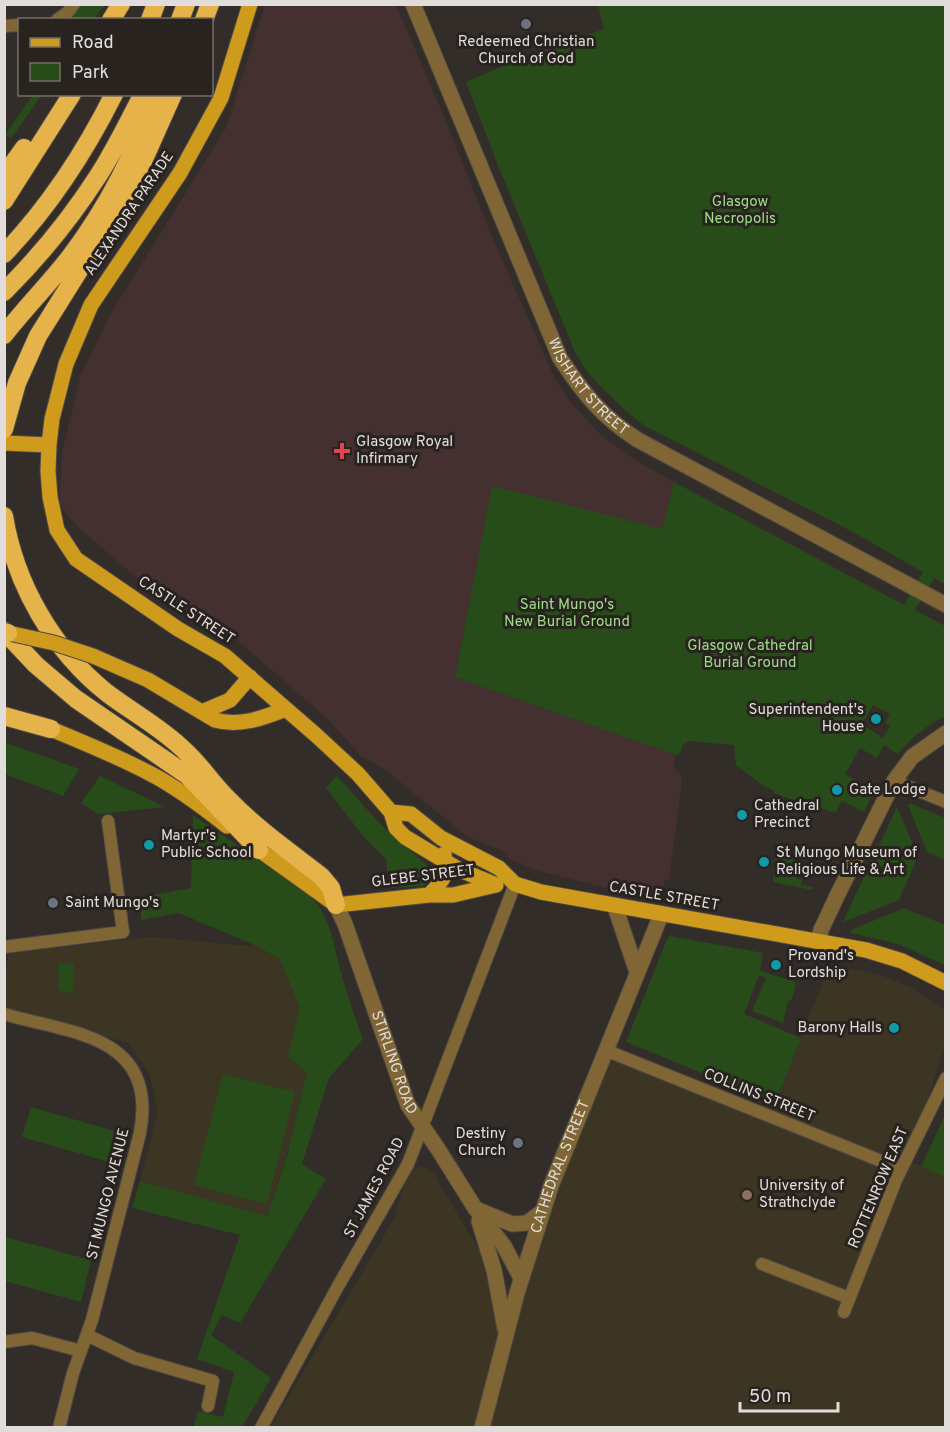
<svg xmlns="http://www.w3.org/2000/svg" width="950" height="1432" viewBox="0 0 950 1432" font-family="Overpass,sans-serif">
	<rect width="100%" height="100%" fill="#332d29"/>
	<path fill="#3c3524" d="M152,937L259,947L308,978L331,1013L267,1216L140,1181L158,1112L150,1075L128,1043L5,1008V975L9,953Z
		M829,967L868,972L889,978L911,988L945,1010V1044L909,1161L945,1177V1427L270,1428L394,1219L402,1190L409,1174L414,1168L424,1167L433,1173L483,1257L503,1342L605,1050L769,1117Z"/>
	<path fill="#443030" d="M265,5H396L444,117L490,232L554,377L571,403L601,435L627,455L674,482L662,529L492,486L455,677L675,755L674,768L680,773L682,780L669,880H665L663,888L655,894L614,890L536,870L510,859L501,850L468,837L383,768L361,756L329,720L236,639L138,579L80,529L59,505L62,453L80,377L111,313L226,128Z"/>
	<path fill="#274c19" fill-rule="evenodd" d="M80,5H105L94,19L70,20Z
		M598,5H945V584L934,578L915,610L945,626V716C927,725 911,738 898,754L884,745L877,758L860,748L845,774L874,791L864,812L842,801L835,813L796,800L795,801L774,793V791L761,784L736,765L734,745L689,741L682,746L681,753L675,755L455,677L492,486L662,529L674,482L904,605L923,572L851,531L645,426L627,412L600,386L588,373L575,352L499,168L466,82L512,62L604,29ZM873,705L890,714L885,723L890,726L883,738L862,724Z
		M33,95H42L11,138L5,135Z
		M4,742L79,769L63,796L5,774Z
		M100,776L165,807L98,814L81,803Z
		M337,776L383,827L427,865L430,876L424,886L389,888L386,859L367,841L326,788Z
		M910,803L945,818V860L927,852L908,805Z
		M897,807L918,856L899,900L843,922Z
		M193,815L310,896C333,920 332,942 341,972C347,995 355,1017 363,1039L329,1078L302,1164L326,1179L240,1323L222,1315L211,1335L271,1378L242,1427H193L198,1411L223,1417L234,1372L197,1359L240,1235L132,1208L140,1181L267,1216L287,1156L307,1073L288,1056L300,1007L280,960L259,947L179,913L141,920V897L191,888Z
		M777,841L800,866L796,878L802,880L801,885L813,887L812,890L773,882Z
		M904,908L945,925V965L898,944L851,933V930Z
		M670,936L763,953L760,971L796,982L792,1000L788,1001L783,1023L752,1011L766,978L759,975L744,1014L801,1038L775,1103L626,1042L667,939Z
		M74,963L73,994L59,990L58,964Z
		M223,1074L295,1092L267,1204L194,1185Z
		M31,1107L118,1132L110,1162L22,1137Z
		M945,1115L946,1177H945L921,1167Z
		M5,1237L91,1260L81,1302L5,1281Z"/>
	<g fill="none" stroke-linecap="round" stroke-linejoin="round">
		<defs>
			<path id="minor" d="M57,20L68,12L74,4
				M4,26L20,25
				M894,781L946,802
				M4,947L123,932L108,821
				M4,1014C73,1034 158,1035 140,1133L92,1320L73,1373L59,1428
				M605,1050L901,1169
				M762,1264L849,1298
				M844,1312L896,1180L946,1078
				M87,1335L134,1358L213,1381L208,1406
				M4,1342L32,1338L81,1351
				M261,1428L337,1288L408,1164L515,884"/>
			<g id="tertiary">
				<path id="s1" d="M413,4L560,358C583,393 602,417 638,440L946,605"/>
				<path id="s2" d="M336,905L345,924L408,1105L438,1149L475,1208L504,1246L521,1278"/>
				<path d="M615,907L637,972"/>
				<path d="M818,942L821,930L837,896L894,781L912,757L946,733"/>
				<path d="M476,1209L512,1224L527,1223L543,1211"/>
				<path d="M479,1221L494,1270L505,1329"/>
				<path id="s3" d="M482,1428L517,1293L551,1186L661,915"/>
			</g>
			<path id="primary" d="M250,4L221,98L180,173L91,305L66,364L52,419L49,445L48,471L50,497L57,530L76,559L178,629L225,656L317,736L358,774L391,812L396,828L405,837L458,869L496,885
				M4,443L49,445
				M93,656L148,680L215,720C240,727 263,718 286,709
				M202,712L230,700L250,677
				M41,725C78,740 115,755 151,774C178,788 203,807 227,826
				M391,812L411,814L441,838L499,868L515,884L541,892L866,950L902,961L946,983
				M251,844L336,905L429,895H453L496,885
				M429,895C444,880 448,875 444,854"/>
			<path id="motorway" d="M111,20L121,4
				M150,20L156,4
				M180,20L186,4
				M204,20L210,4
				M4,176L24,148
				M4,201L72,94
				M4,254C49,207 85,152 114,94
				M4,292C39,257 71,218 98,176C115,150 128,122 143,94
				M4,335C25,308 49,284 70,257C106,209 136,152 155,94
				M4,429L17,383L38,336L120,205L144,159L173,94
				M4,516C15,584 53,650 107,693C132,712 162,728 184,750C201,765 213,785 230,801C257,829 290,852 321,876L331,888L336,905
				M4,631L36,665L76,699L187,775L259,850
				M4,716L51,729"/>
		</defs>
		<use href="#minor" stroke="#4f4945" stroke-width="14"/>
		<use href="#tertiary" stroke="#4f4945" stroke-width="17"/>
		<use href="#primary" stroke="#4f4945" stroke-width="17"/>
		<use href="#motorway" stroke="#4f4945" stroke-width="20"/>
		<use href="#minor" stroke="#7f6634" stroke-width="12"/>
		<use href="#tertiary" stroke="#7f6634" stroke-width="15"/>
		<use href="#primary" stroke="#cf9b1c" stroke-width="15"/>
		<use href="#motorway" stroke="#e5b34a" stroke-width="18"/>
		<defs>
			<path id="primary-bridge" d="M4,632L54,643L93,656"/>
			<path id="motorway-bridge" d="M4,632L8,633"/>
		</defs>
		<use href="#primary-bridge" stroke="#4f4945" stroke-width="17" stroke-linecap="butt"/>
		<use href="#motorway-bridge" stroke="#4f4945" stroke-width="20" stroke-linecap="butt"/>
		<use href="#primary-bridge" stroke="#cf9b1c" stroke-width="15"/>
		<use href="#motorway-bridge" stroke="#e5b34a" stroke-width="18"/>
	</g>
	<g fill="#6b7280" stroke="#29231f" stroke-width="2">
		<circle cx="526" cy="24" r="6"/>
		<circle cx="53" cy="903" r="6"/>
		<circle cx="518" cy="1143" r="6"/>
	</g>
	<path fill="#e0444e" stroke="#29231f" stroke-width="2" d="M339 442h6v6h6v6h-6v6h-6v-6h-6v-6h6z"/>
	<g fill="#0f9aa8" stroke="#29231f" stroke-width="2">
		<circle cx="876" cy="719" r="6"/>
		<circle cx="837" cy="790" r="6"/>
		<circle cx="742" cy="815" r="6"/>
		<circle cx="149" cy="845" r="6"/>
		<circle cx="764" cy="862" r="6"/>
		<circle cx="776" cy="965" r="6"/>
		<circle cx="894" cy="1028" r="6"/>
	</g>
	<circle fill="#8d6e63" stroke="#29231f" stroke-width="2" cx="747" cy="1195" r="6"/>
	<g text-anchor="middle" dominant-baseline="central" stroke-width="6" stroke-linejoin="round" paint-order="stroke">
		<g font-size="15" fill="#e1dddb" stroke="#29231f" text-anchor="start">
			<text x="526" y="42" text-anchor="middle">Redeemed Christian<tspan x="526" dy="17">Church of God</tspan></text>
			<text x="356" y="442">Glasgow Royal<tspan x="356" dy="17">Infirmary</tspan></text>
			<text x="864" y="710" text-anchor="end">Superintendent's<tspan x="864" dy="17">House</tspan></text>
			<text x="849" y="790">Gate Lodge</text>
			<text x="754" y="806">Cathedral<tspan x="754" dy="17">Precinct</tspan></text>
			<text x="161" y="836">Martyr's<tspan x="161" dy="17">Public School</tspan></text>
			<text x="776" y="853">St Mungo Museum of<tspan x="776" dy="17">Religious Life &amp; Art</tspan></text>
			<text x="65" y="903">Saint Mungo's</text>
			<text x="788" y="956">Provand's<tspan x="788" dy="17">Lordship</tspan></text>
			<text x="882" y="1028" text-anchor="end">Barony Halls</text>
			<text x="506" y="1134" text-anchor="end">Destiny<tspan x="506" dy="17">Church</tspan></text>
			<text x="759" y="1186">University of<tspan x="759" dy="17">Strathclyde</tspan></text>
		</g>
		<g font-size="15" fill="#9bde85" stroke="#29231f">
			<text x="740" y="202">Glasgow<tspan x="740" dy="17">Necropolis</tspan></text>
			<text x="567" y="605">Saint Mungo's<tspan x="567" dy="17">New Burial Ground</tspan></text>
			<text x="750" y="646">Glasgow Cathedral<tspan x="750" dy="17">Burial Ground</tspan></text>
		</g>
		<g font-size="15" fill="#e1dddb" stroke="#29231f">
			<text transform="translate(130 214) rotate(-56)">ALEXANDRA PARADE</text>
			<text stroke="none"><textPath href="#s1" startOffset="423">WISHART STREET</textPath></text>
			<text transform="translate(186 611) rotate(33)">CASTLE STREET</text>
			<text transform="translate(423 877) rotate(-7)">GLEBE STREET</text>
			<text transform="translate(664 897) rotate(10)">CASTLE STREET</text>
			<text stroke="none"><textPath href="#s2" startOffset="168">STIRLING ROAD</textPath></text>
			<text transform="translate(759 1096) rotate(22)">COLLINS STREET</text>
			<text stroke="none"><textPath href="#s3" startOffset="273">CATHEDRAL STREET</textPath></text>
			<text transform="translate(375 1188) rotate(-62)">ST JAMES ROAD</text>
			<text transform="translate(879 1188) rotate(-67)">ROTTENROW EAST</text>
			<text transform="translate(109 1194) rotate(-76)">ST MUNGO AVENUE</text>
		</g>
	</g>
	<rect width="950" height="1432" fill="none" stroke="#e1dddb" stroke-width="12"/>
	<rect x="18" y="18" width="195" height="78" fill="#29231f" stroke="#736d6a" stroke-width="1.5"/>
	<rect x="30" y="38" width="30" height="9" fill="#cf9b1c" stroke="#736d6a" stroke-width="1.5"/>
	<text x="72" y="48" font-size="18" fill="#e1dddb">Road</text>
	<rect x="30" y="63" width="30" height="18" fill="#274c19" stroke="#736d6a" stroke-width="1.5"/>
	<text x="72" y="78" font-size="18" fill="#e1dddb">Park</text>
	<path d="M740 1402v9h98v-9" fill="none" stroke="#e1dddb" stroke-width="3"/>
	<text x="749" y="1402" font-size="18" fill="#e1dddb" stroke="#29231f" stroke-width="4.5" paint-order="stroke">50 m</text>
</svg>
